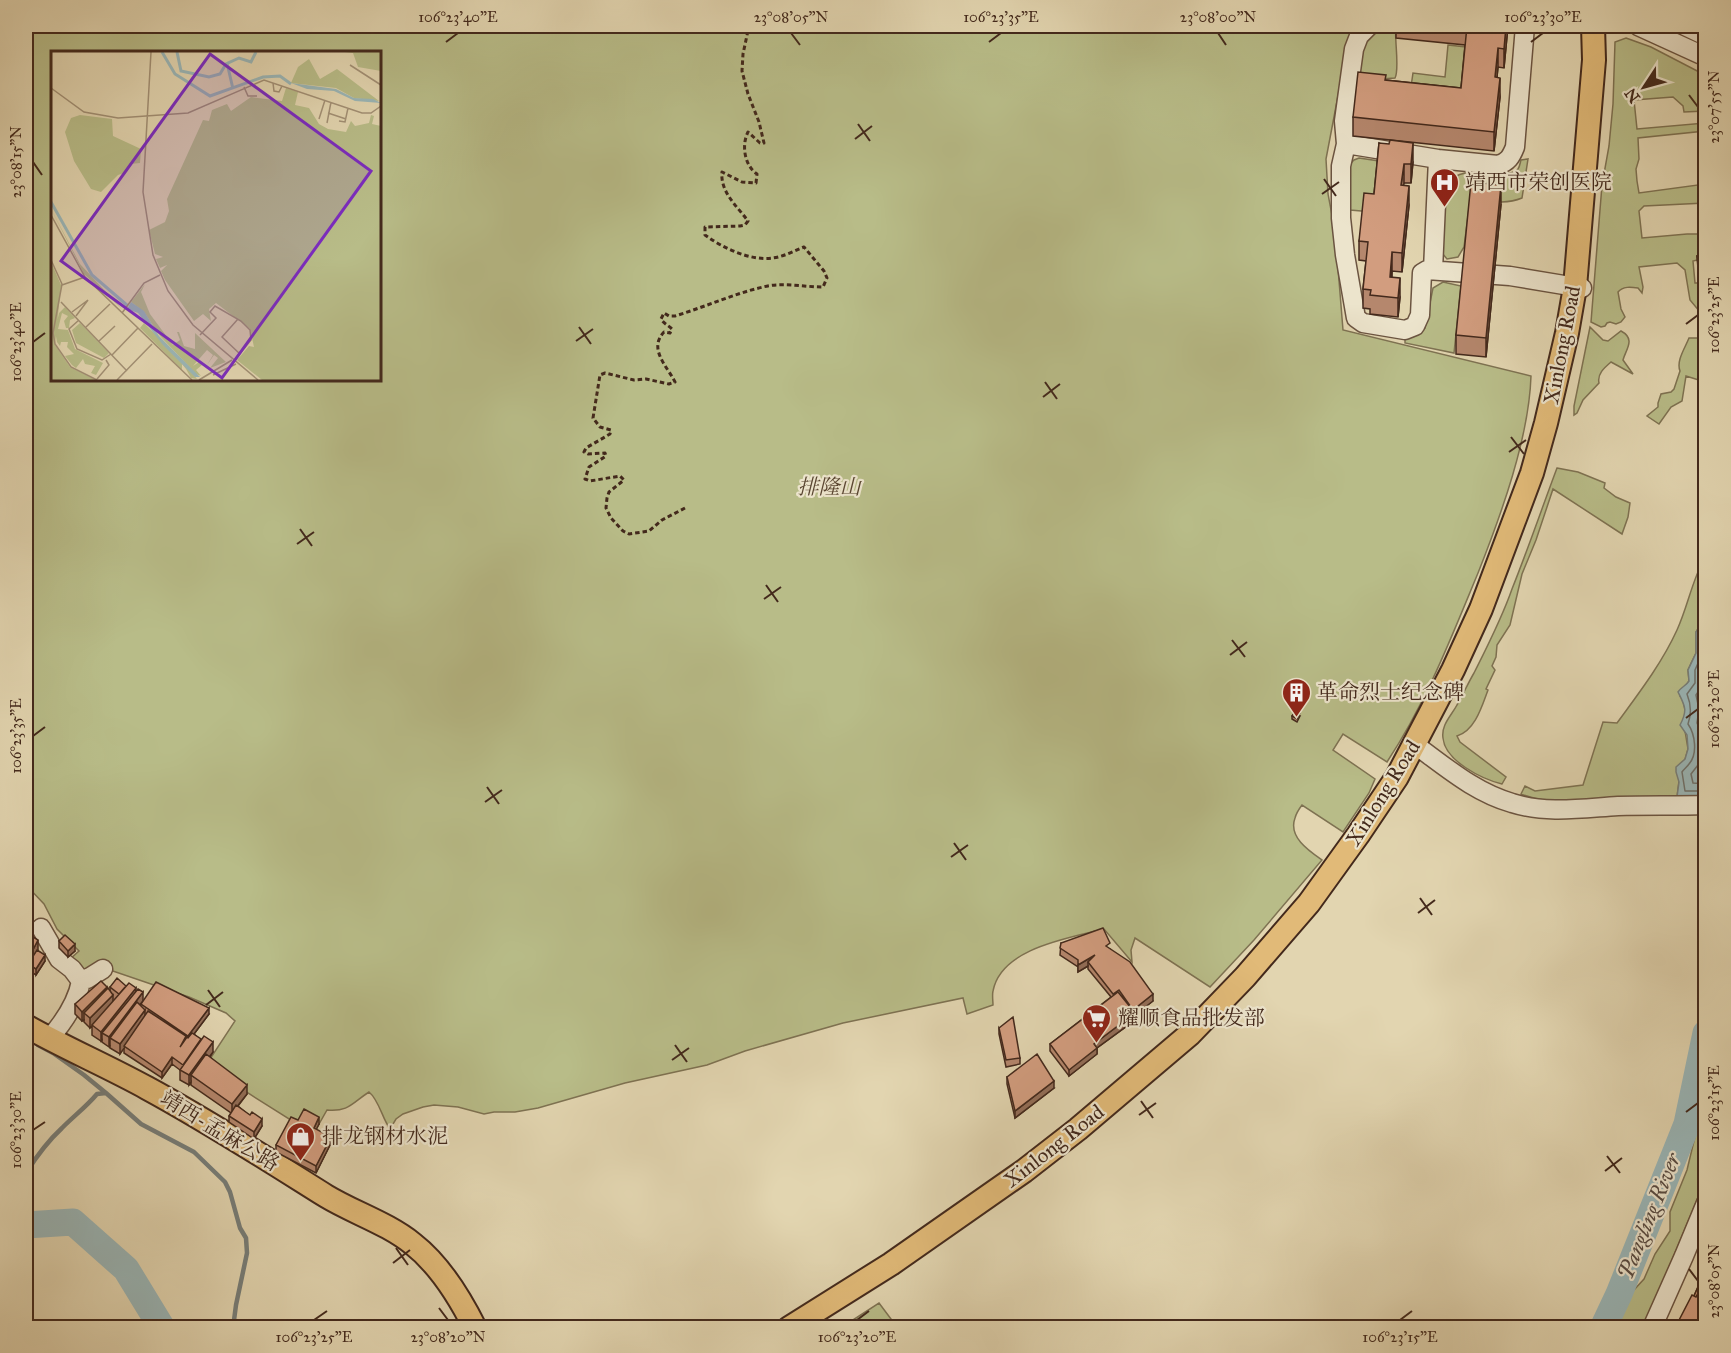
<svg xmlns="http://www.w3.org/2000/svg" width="1731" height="1353" viewBox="0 0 1731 1353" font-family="'IM FELL Great Primer','Noto Serif SC',serif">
	<rect width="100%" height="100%" fill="#e2d5b0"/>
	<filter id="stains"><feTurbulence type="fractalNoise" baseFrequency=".00333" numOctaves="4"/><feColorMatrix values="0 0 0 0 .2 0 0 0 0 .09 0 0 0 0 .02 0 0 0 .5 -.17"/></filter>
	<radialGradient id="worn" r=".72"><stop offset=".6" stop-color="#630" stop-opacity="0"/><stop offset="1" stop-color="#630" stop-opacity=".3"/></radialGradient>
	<path fill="#b8bc88" stroke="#7e7252" stroke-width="1.5" fill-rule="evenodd" d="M26,26H1359L1345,62L1341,80L1326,159L1328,194L1335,231L1343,330L1531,376C1529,438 1501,515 1478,573C1451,638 1426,703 1387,762L1343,734L1333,750L1375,779L1369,793L1343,832L1302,805C1299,809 1296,814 1295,818C1288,837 1309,851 1322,860L1254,940L1210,987L1135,938L1131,950L1132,962L1104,929C1069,938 1001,948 993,991C992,995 993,1001 993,1005L967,1014L963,998L843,1023L745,1051L707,1065L625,1083L538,1108L515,1112H494L484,1114L458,1107L434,1105L423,1107L403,1114L396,1119L390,1129C382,1118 379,1100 369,1092C352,1103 349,1112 327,1110L319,1124L302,1115L297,1124L248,1093L208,1062L235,1021L226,1013L189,997L110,970L85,972L69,960L79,951L57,929L44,904L26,885ZM52,52H380V380H52Z
		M1375,26H1396C1394,39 1400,69 1395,78L1366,80L1360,77C1357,48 1359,48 1375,26Z
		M1626,38L1651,47L1705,75V111L1684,112L1683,106L1673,97L1634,100L1637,129L1705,123V131L1638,138L1639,159L1636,169L1637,181L1639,193L1705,184V203L1644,206L1639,211L1642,238L1687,234H1705V258L1693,261L1695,283H1705V318L1690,300L1685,270L1677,263L1639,267L1643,287L1642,293L1638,288C1631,287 1623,286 1618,292L1621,309L1625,317L1621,322L1616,324L1610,322L1607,323L1605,326L1601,327L1591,322L1602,185L1609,146L1613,104L1615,42Z
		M1448,45L1466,47L1459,106L1409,100L1413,73L1445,77Z
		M1359,158L1379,161L1373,212L1350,210V164L1354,160Z
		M1528,159L1522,198C1505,205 1487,201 1470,200L1464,247L1458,257L1447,259L1442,253C1443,238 1441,195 1448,184C1462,160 1504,183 1518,169C1520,166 1520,163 1521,160Z
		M1443,282L1461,286L1454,353L1405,343V336L1419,332L1425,328L1433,288Z
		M1590,327L1603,340L1608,341L1621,331C1636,339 1626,349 1623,360L1633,374L1611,362C1604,368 1597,374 1599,383L1583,400L1577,413L1574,415V406Z
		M1689,338H1705V382L1686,376L1682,401L1671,407L1659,424L1647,416L1658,407V403L1661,394L1671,392L1674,389L1680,371C1676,361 1685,348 1689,338Z
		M1557,468L1578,472L1605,483L1604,488L1616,497L1630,503L1628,517L1622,534L1553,489L1536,540L1522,574L1510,625L1497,645L1496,657L1492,666L1495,670L1486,689L1488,690C1482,706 1475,731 1457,736L1460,742L1506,777L1502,784C1482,779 1445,761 1443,738C1441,725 1451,716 1457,705C1463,695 1468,683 1474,673C1488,645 1502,618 1512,589C1528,549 1542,508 1557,468Z
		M1705,557V618L1696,632V653L1688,670L1689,681L1680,696L1683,700L1685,710V731L1688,749L1679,781L1677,797C1633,800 1561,810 1521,794L1525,786L1535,791L1583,785L1603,722L1617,723C1639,693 1662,663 1677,630C1688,606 1692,580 1705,557Z
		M1705,1078L1706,1178L1704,1183L1658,1294L1642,1327L1619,1328L1618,1317L1622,1303L1644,1279L1655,1254L1670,1231V1212L1687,1170L1700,1116L1701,1091Z
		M879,1303L897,1327H842Z"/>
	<path fill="#9ab6b7" stroke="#777e79" stroke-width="1.5" d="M1705,618V797H1677L1679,782L1676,772V767L1685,759L1688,749L1687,735L1680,725C1688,710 1685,706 1678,692C1681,687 1686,686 1689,681L1688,670L1696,653V632Z"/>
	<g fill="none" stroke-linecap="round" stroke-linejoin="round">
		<path stroke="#6e706a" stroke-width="1.5" d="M1706,630L1702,635V654L1695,670V683L1687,694C1691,704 1692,713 1688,724C1695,734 1698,754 1689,764C1687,767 1684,769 1682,772L1685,791H1706
			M1706,664L1702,670V686L1696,695L1699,709L1697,723L1701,732L1702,749L1698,765L1691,774L1693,783L1706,784"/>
		<path stroke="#777e79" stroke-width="4.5" d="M38,1045L53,1053L84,1075L106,1093L141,1124L194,1152L225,1182L230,1192L240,1228L246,1238L247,1253L236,1305L233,1328
			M26,1173C36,1157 48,1141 62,1128C74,1116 87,1106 97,1094L106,1093"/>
		<path stroke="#9ab6b7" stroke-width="27" d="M26,1225L73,1222L126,1269L162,1328
			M1603,1328L1619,1294L1687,1124L1706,1033"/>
		<defs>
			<path id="minor" d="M1369,26L1359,36L1354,49L1344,121L1346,144L1341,166V218L1345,255L1356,318L1363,323L1405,330L1415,326L1420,315L1422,273L1427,270L1510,276L1582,288
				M1638,26L1706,57
				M1685,26L1706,36
				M1346,144L1438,159L1498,165C1508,162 1511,157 1515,147L1525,26
				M1433,270L1438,159
				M1414,744C1446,767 1474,792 1512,803C1546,814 1584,808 1618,806C1647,805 1676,806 1706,805
				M41,928L59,959L72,969L81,981C77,1003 63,1023 49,1039
				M80,978L87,979L103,969
				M1652,1328L1684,1256L1706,1203"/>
			<path id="major" d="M26,1026C65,1048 107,1066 147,1088C208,1121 267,1159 326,1196C354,1213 387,1223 413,1244C440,1265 460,1298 475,1328
				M789,1328L891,1264L1024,1171L1078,1129L1190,1034L1245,977L1309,903L1358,835L1397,777L1453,670L1481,609L1532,473L1546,423L1567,333L1575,287L1594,60L1593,26"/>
		</defs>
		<use href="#minor" stroke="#6b5441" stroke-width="21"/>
		<use href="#major" stroke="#43291c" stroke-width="26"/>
		<path stroke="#43291c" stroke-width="3" stroke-dasharray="4.5 3" stroke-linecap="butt" d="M26,393L31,407
			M685,508L662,520L649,531L629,534L623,531L611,518L606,508L607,498L609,492L624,480L620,476L590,481L585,479L589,467L606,456L605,453L588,454L584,452L586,448L610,434L611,430L600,427L593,418L600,375L605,373L634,380L646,379L669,384L675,382C667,366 648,349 664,332L670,333L672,329C668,325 664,324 661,319L664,313L669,316H675C705,307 733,294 763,287C782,282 804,287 823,287L827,278L824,271L804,247C794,251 783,257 772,258C750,261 723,248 705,235V227L740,226L745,225L748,221C737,206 720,192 722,172L742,182L756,183L757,174C745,166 741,146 748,132L760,143H764L759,122L748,94L742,71L743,54L749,26"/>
		<use href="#minor" stroke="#ece4cc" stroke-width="18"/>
		<use href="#major" stroke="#e1ba78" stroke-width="22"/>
	</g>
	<path fill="#b5876d" stroke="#43291c" stroke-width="1.5" d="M1396,26H1508L1504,68L1498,67L1497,77L1500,97L1494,151L1353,136V117L1386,80L1461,88L1465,45L1396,38Z
		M1379,143L1413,162L1411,183H1404L1403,185L1409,205L1402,272L1392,271V277L1400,297L1398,317L1370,314V309L1363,308V289L1366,261L1359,260V241L1374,194Z
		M1501,204L1486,357L1456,354V335Z
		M1706,255V280L1699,281L1697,256Z
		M1292,716H1300L1297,722L1292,719Z
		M26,936L38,951L45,961L36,975L28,970Z
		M59,941L75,951L68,957L59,948Z
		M1061,943L1110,949L1153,1001L1135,1015V1020L1097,1048V1054L1069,1076L1050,1051V1044L1111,997L1088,969V966L1078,972V967L1060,955Z
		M126,986L136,991L143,1001L209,1014L194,1034L213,1052L210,1057L247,1094L238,1106L262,1126L254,1139L229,1122V1116L231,1113L191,1085V1082L189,1085L180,1080V1070L172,1064L162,1078L124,1053V1047L120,1054L110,1048V1045L109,1047L102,1042V1040L101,1041L92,1035V1026L90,1028L84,1022V1020L82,1021L75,1014V1004L107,989L110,991V987Z
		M999,1028L1020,1058V1064L1006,1067L999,1034Z
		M1007,1077L1054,1088L1015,1118L1007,1084Z
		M298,1120L319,1124L316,1129L331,1143L316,1173L276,1152V1145Z
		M1706,1268V1328L1694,1296L1705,1271Z"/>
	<path fill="#936e59" stroke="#43291c" stroke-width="1.5" d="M1506,26H1508L1504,68V49Z
		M1498,48V67L1495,96V77Z
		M1500,78V97L1494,151V132Z
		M1413,143V162L1411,183V164Z
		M1404,164V183L1401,204V185Z
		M1501,185V204L1486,357V338Z
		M1409,186V205L1402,272V253Z
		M1392,252V271L1390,296V277Z
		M1400,278V297L1398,317V298Z
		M30,892V899L26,902V895Z
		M30,920V926L26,929V922Z
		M38,940V950L30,965L28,964V968L26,972V963Z
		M75,944V951L68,957V951Z
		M45,955V961L36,975V969Z
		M1095,955L1088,962V966L1078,972V965Z
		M107,987V997L84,1013V1020L82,1021V1012Z
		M136,988V998L102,1033V1040L101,1041V1032Z
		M143,992V1001L110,1038V1045L109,1047V1037Z
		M1153,994V1001L1135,1015V1020L1097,1048V1054L1069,1076V1070L1094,1044L1133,1014V1010Z
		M113,995V1004L90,1028V1018Z
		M209,1008V1014L188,1042V1036Z
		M145,1010V1019L120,1054V1044Z
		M213,1042V1052L194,1077L191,1075V1082L189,1085V1075Z
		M172,1057V1064L162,1078V1072Z
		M1054,1081V1088L1015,1118V1111Z
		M247,1085V1094L232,1113V1104Z
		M319,1117V1124L314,1134V1128Z
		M262,1119V1126L254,1139V1132Z
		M331,1137V1143L316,1173V1166Z"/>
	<path fill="#d29d7f" stroke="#43291c" stroke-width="1.5" d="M1458,26H1506L1504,49L1498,48L1495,77L1500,78L1494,132L1353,117L1358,72L1386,75L1385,80L1461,88L1467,26Z
		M1390,140L1413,143L1411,164H1404L1401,185L1409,186L1402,253L1392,252L1390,277L1400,278L1398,298L1370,295L1371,290L1363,289L1368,242L1359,241L1364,193L1374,194L1379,143L1389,144Z
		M1471,182L1501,185L1486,338L1456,335Z
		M1706,255V273L1699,274L1697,256Z
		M1296,710L1300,713L1297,719L1292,716Z
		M26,885L30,892L26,895Z
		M26,914L30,920L26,922Z
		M1103,928L1110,943L1106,946L1130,962L1153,994L1133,1010L1119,990L1113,994L1088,962L1095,955L1078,965V960L1060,948L1061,943Z
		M27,933L38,940L26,963V936Z
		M65,935L75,944L68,951L59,941Z
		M37,950L45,955L36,969L28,964Z
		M117,978L126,986L119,994L110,987Z
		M101,981L107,987L82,1012L75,1004Z
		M156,982L209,1008L188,1036L141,1004Z
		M129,983L136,988L101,1032L92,1025Z
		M108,988L113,995L90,1018L84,1013Z
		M138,989L143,992L109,1037L102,1033Z
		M1118,992L1135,1013L1094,1044L1097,1048L1069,1070L1050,1044Z
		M137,1002L145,1010L120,1044L110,1038Z
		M148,1011L186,1036L180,1047L187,1037L188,1038L192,1033L201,1039L183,1065L172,1057L162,1072L124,1046Z
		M1013,1017L1020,1058L1006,1060L999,1028Z
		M204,1036L213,1042L189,1075L180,1070Z
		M206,1054L247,1085L232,1104L191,1075Z
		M1037,1054L1054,1081L1015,1111L1007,1077Z
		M236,1105L250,1115L252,1112L262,1119L254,1132L229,1116Z
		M304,1109L319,1117L314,1128L331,1137L316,1166L276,1145L291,1117L298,1120Z
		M1705,1271V1281L1702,1285V1295L1698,1293L1696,1297L1694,1296Z
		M1706,1279V1287L1702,1285Z
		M1698,1293L1706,1297V1328H1675L1692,1295L1696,1297Z"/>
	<path fill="none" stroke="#43291c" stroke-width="2" d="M791,33L800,45M1218,33L1226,45M446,42L458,33M989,42L1001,33M1531,42L1543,33M1689,95L1698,107M858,124L870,141M855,139L872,126M33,162L42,175M1324,179L1336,196M1322,194L1339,182M1686,324L1698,315M579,327L591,344M576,341L593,329M33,342L45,333M1045,382L1057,399M1043,397L1060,384M1511,437L1524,454M1509,452L1526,440M300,529L312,546M297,544L314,532M766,585L778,602M764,599L781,587M1232,640L1245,657M1230,655L1247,642M1686,718L1698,709M33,736L45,727M487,787L499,804M485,802L502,790M954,843L966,860M951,857L968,845M1420,898L1432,915M1418,913L1435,900M208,990L220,1007M206,1005L223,992M675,1045L687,1062M672,1060L689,1048M1141,1101L1153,1118M1686,1112L1698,1103M1139,1115L1156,1103M33,1130L45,1122M1607,1156L1620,1173M1605,1171L1622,1158M396,1248L408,1265M393,1263L410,1250M1689,1269L1698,1281M439,1308L448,1320M314,1320L327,1311M857,1320L869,1311M1400,1320L1412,1311"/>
	<defs>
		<symbol id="hospital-pin" viewBox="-11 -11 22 30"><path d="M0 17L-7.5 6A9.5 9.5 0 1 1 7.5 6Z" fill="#8f2418" stroke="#ece4cc"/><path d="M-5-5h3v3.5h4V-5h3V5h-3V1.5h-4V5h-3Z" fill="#fff"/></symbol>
		<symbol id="building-pin" viewBox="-11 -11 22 30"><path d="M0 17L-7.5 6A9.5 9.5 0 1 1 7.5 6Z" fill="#8f2418" stroke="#ece4cc"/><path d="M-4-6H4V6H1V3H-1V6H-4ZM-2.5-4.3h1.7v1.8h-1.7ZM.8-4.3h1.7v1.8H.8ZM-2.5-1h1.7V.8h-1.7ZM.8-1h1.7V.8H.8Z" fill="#fff"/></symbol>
		<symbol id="supermarket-pin" viewBox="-11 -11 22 30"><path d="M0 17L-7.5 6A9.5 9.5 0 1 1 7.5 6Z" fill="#8f2418" stroke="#ece4cc"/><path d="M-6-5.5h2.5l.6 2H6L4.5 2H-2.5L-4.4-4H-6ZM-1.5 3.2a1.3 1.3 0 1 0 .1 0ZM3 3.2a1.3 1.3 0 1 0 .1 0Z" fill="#fff"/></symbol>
		<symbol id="shop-pin" viewBox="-11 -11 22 30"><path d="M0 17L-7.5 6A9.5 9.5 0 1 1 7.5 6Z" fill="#8f2418" stroke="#ece4cc"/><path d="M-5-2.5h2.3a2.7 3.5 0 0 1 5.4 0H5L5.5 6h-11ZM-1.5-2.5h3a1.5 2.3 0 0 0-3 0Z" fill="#fff"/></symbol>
	</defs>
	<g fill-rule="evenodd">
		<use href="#hospital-pin" x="1428" y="166" width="33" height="45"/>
		<use href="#building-pin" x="1280" y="676" width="33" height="45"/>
		<use href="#supermarket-pin" x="1080" y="1002" width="33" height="45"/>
		<use href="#shop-pin" x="284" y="1120" width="33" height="45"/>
	</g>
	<g text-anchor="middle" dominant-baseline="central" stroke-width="4.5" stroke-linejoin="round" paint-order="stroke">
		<g font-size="21" fill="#43291c" stroke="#ece4cc" text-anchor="start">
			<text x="1465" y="182">靖西市荣创医院</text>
			<text x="1317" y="692">革命烈士纪念碑</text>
			<text x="1118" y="1018">耀顺食品批发部</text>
			<text x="322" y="1136">排龙钢材水泥</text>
		</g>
		<g font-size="21" fill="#43291c" stroke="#ece4cc">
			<text transform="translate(1562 345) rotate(-79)">Xinlong Road</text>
			<text transform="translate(1383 793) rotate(-58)">Xinlong Road</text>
			<text transform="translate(220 1131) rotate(31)">靖西-孟麻公路</text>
			<text transform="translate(1054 1146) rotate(-38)">Xinlong Road</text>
		</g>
		<g font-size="21" font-style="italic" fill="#5a4632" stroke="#ece4cc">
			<text x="829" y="487">排隆山</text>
		</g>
		<g font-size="22" font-style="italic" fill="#594c43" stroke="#ece4cc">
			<text transform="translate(1649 1216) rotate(-68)">Pangling River</text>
		</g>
	</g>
	<g transform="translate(51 51)">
		<rect width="330" height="330" fill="#e2d5b0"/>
		<path d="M294,1H330V20L307,16L302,2ZM258,8L269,28L286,18L328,50L303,47L285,37L240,32L247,16ZM235,37L247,41L244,54L258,57L268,73L277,78L295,81L300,70L304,75L318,72L320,64L323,65L321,73L330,75V329H211L186,309L198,295L203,296L199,278L165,252L158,258L160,270L152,263L143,270L114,229L110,220L116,214L109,217L105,208L112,206L104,203L98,179L114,171L118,160L116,148L152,69L158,70L161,59L176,53L180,60L200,46L231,50ZM29,64L61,68L62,85L90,98L89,112L79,113L76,121L67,124L50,141L40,138L23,110L14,81L20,67ZM0,158L29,213L71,258L33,223ZM0,211L10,234L4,294L19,316L45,329H0ZM94,233L90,241L99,263L122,294L129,289L126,281H128L133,295L144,298V282L175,311L159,317L167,307L163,304L156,314L162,304L156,299L142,315L148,311L151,314L145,319L150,325L145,323L109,285L93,261L80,251ZM14,256L24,267L19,269L18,277H15L13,270L17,265L11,262L7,278L17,279L24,298L52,312L45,324L40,322L44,315L34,313L32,308L25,317L21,314L14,305L23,303L16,296L17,291H10L9,295L6,291L4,280L8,262ZM29,272L58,302L53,307L25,292L21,279ZM93,272L132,311L146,328L140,327L135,318L131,313V319L89,277Z" fill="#b8bc88"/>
		<path d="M240,32L285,38L303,47L322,48L330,52L304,50L283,40L256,38ZM80,251L93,260L108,285L149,326H144L112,294L87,262L76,258Z" fill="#9ab6b7"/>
		<path fill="none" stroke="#9ab6b7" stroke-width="3" d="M111,1L124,23L159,45L212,26L229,25L240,33M126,1L130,20L158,26L169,23L175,13L188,7L200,11L205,1M176,12L182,38M0,151L41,224L77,255"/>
		<path fill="none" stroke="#a29075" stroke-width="1.5" d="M100,1L92,141L102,204L117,240L142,274L207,329M299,14L330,34M222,32L223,40L228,41L231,35M193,36L197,45H206M0,37L33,61L67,67L137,62L213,29L311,62H320L330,55M277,62L295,68M268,68L274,49M288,70L294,71L297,57M276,72L280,51M0,164L34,226L141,329M0,209L11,233L2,282L4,293L20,316L46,329M11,234L34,226M10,251L76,320M21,261L37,249L25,265M71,262L93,232L109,224M187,268L171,286L189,303M28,269L18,278L26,298L51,309L60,303M35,276L59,253M149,284L165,267L159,261L164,255L190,270L199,279L200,289L182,311M48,290L64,275M61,304L87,277M162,324L185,313M46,328L58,314L55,309M66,329L101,293M148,329L181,309"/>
		<path fill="#7b2cbf" fill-opacity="0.15" stroke="#7b2cbf" stroke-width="3" d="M159,3L320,120L171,327L10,210Z"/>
		<rect width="330" height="330" fill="none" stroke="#43291c" stroke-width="3"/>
	</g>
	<rect width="1731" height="1353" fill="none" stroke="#e2d5b0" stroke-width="66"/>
	<g transform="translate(1644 87) rotate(234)" stroke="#ece4cc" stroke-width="4.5" paint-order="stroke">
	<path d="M0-4.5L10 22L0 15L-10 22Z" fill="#43291c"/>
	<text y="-9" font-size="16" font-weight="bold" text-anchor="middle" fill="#43291c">N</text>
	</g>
	<rect x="33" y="33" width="1665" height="1287" fill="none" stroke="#43291c" stroke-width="2"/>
	<g font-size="15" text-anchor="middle" fill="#43291c">
		<text x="458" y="22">106°23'40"E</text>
		<text x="791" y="22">23°08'05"N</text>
		<text x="1001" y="22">106°23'35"E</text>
		<text x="1218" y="22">23°08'00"N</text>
		<text x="1543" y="22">106°23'30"E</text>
		<text transform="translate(1714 107) rotate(-90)" y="5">23°07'55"N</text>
		<text transform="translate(16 162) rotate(-90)" y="5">23°08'15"N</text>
		<text transform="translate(1714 315) rotate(-90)" y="5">106°23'25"E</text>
		<text transform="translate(16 342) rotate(-90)" y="5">106°23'40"E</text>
		<text transform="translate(1714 709) rotate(-90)" y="5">106°23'20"E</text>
		<text transform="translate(16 736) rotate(-90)" y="5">106°23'35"E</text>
		<text transform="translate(1714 1103) rotate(-90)" y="5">106°23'15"E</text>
		<text transform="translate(16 1130) rotate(-90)" y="5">106°23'30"E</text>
		<text transform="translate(1714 1281) rotate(-90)" y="5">23°08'05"N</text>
		<text x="314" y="1342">106°23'25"E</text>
		<text x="448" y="1342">23°08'20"N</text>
		<text x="857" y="1342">106°23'20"E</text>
		<text x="1400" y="1342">106°23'15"E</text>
	</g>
	<rect width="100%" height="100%" filter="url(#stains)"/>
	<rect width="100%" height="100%" fill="url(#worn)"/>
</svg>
